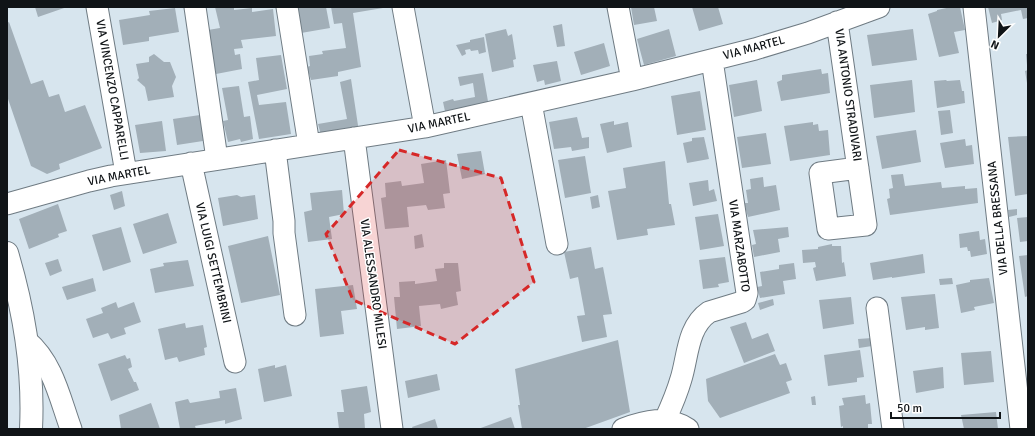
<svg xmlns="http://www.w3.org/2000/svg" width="1035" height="436" viewBox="0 0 1035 436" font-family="Signika,sans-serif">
	<rect width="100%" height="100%" fill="#d7e5ee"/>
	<path fill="#a2afb8" d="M35,7H67L38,17Z
		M215,7H234V10L252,8V12L273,9L276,36L241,40L243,48L234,49L235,55L240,54L242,69L216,74L208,30L220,28Z
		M297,7H326L330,28L301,33Z
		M331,7L383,8L353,13L361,67L338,72V76L311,80L307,67L310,66L309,56L323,54L322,51L346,48L342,23L334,24Z
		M631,7H654L657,21L634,25Z
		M692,7H718L723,24L699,31Z
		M951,7H960L965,30L954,32L959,53L939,57L928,14L937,11V10Z
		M988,7H1028V18L1023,19L1021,10L1001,14L1002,20L992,23Z
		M175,8L179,32L149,37V41L123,45L119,20L150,15L149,11Z
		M9,22L31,84L43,80L49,97L59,94L65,112L85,105L102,148L59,164L60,169L47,174L31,166L7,96V23Z
		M562,24L565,46L557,47L553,26Z
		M506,29L508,36L512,34L516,59L513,60L514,67L492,72L485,34Z
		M669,29L676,56L644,65L637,39Z
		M913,29L917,60L872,66L867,35Z
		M484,37L486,52L479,54L478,50L471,51L470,49L465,50L466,54L462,56L456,45L470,42V40Z
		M604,43L610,66L581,75L574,52Z
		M154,54L164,62H170L176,77L172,86L174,97L148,101L145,87L137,80L139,78L136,64L149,62V57Z
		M1026,54H1028V65H1027Z
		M281,55L287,89L257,95L259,105L286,102L291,134L259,139L248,82L259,80L256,58Z
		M557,61L561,81L545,85L544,80L537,82L533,65Z
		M821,69L822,74L828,73L830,93L781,101L777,82L782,80V75Z
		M1028,70V82L1027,83L1025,71Z
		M483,73L489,107L446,116L443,102L453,99L454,101L475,97L473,83L460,86L458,77Z
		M351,79L359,132L322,139L318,124L347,119L340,82Z
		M757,80L762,111L734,117L729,85Z
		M912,80L915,112L874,118L870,85Z
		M946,80L947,81L960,80L962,91H964L965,103L937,108L934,81Z
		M239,86L244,117L250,116L253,139L241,142L240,139L228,142L223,121L228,120L222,88Z
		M700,91L706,130L677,135L671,96Z
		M950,110L953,133L941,135L938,111Z
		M200,115L203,141L177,145L173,119Z
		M577,117L582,138L589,137V148L572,151L571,147L554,149L549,122Z
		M162,121L166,151L140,153L135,125Z
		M614,121V125L628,122L632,147L607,153L600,124Z
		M813,122V125L818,124L819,131L828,130L830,155L790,161L784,126Z
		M916,130L921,162L882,169L876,136Z
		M766,133L771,164L742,168L737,137Z
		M1028,136V194L1015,196L1008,137Z
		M704,137L709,159L687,163L683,143L692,141V138Z
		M965,139L966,146L972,145L974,164L945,168L940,143Z
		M481,151L485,174L462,179L457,154Z
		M585,156L591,193L565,198L558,160Z
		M446,160L450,193L443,194L445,208L428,210L426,205L407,207L409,227L385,229L381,198L386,197L385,183L401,181L402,186L424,183L421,164Z
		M665,161L669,204H671L675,225L647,229L648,235L617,240L608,191L626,188L623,168Z
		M903,174L905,186L941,182L942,188L965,186V189L977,188L978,203L890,215L887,199L890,198L889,189L893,188L891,175Z
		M763,177L764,187L776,185L780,210L748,217L744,203H748L746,190L751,189L750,179Z
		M708,180L709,191L714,189L717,201L693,206L689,183Z
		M342,190L344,214L329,217L332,239L308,242L304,212L312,210L310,193Z
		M122,191L125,206L114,210L110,195Z
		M237,195L241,197L255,195L258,219L223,226L218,198Z
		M598,195L600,207L592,209L590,197Z
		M58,204L67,231L58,234L59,237L29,249L19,219Z
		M1017,209V215L1009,217L1008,210Z
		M168,213L177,243L143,254L133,224Z
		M718,214L724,246L700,250L695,217Z
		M1028,217V241L1020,242L1017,218Z
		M121,227L131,262L103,271L92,235Z
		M788,227L789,237L778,239L780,252L754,257L752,245L756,244L753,230Z
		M979,231L980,240L985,239L987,254L971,257L970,251H968L967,247L960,248L959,234Z
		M422,234L424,247L415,249L414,236Z
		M268,236L280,295L241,303L228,246Z
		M832,244V246H841L842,263L844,262L846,276L816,281L813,268L816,267L815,262L803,263L802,250L818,249V247Z
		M591,247L595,269L603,267L612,314L603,315L607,337L582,342L577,316L585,315L578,277L570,279L564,252Z
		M923,254L925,273L892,278V277L873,280L870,263Z
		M1028,255V296L1025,297L1019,256Z
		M725,257L729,282L718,284L719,287L703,289L699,260Z
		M58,259L62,271L50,276L45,263Z
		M188,260L194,286L155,293L150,269L164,266L163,263Z
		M444,263H458L461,291L456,292L458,305L441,309L440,304L419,306L421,326L397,329L394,297H400L399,282L415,281V284L437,281L435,269L444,268Z
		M794,263L796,279L783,281L785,294L760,298L757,287L762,286L760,272L779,269V265Z
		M93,278L96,291L67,300L62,287Z
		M952,278L953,284L940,285L939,279Z
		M989,278L994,303L974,307L975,310L961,313L956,285L970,282V280Z
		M353,285L357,309L341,311L344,334L320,337L315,289Z
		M935,294L939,328L925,330V327L906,330L901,297Z
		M851,297L854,324L823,329L819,300Z
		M773,299L774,305L760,310L758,303Z
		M116,302L118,308L134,302L141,322L124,328L126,334L111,339L108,333L93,338L86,319L103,313L101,308Z
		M746,322L752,339L768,333L775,351L744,363L730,327Z
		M185,323L186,328L203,325L207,347L204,348L205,355L179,362L177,357L165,360L158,329Z
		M872,338V346L859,348L858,339Z
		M618,340L630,412L583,429H522L518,405H520L515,369Z
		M860,350L864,377L857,378V382L828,386L824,355Z
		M991,351L994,382L964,385L961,353Z
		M775,354L780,365L786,363L792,380L786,382L790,393L720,418L708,401L706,379Z
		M125,355L127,359L130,358L132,367L128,369L134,382H136L139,390L111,401L98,364Z
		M275,365V368L286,365L292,396L264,402L258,369Z
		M943,367L944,388L916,393L913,371Z
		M437,374L440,390L408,398L405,381Z
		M367,386L371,412L364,414L365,429H339L337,412H344L341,390Z
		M236,388L242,419L225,424V420L195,426L196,429H180L175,402L188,399L190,403L220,398L219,391Z
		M865,395L866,404L870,403L872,424H868V429H843V426L841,427L839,406L844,405L842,398Z
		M815,396L816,405H812L811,397Z
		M151,403L160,429H121L119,415Z
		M996,412L998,429H964L961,415Z
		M511,417L515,429H478Z
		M435,419L438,429H413L412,427Z"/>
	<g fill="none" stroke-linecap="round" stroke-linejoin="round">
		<defs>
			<path id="minor" d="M97,7L126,173
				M195,7L217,159
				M287,7L309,145
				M403,7L425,127
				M618,7L632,80
				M974,7L1021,429
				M837,22L866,225L828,229L820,173L858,168
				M531,103L557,244
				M354,138L392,429
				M275,150L284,221V233L295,315
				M191,163L235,362
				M7,204L89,181L111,176L425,127L632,80L755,49L808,33L879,7
				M877,308L893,429
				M27,341C53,363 60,399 71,429
				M665,420C671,407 677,393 681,379C688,357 687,327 709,312L742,302L745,300L747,293L712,60
				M623,429C645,421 666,415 688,429"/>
			<path id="major" d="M7,253C24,310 34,369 31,429"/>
		</defs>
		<use href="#minor" stroke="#6f7b83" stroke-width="23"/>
		<use href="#major" stroke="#6f7b83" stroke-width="24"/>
		<use href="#minor" stroke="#fff" stroke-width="21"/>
		<use href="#major" stroke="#fff" stroke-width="22"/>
	</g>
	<path fill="#d62828" fill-opacity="0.2" stroke="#d62828" stroke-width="3" stroke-dasharray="8 5" stroke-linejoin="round" d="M399,150L501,178L534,282L455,344L353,300L326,234Z"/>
	<g text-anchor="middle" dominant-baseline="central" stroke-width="3" stroke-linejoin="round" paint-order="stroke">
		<g font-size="12" fill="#101417" stroke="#fff">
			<text transform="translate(754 48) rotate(-15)">VIA MARTEL</text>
			<text transform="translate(112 90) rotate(80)">VIA VINCENZO CAPPARELLI</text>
			<text transform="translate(848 95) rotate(82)">VIA ANTONIO STRADIVARI</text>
			<text transform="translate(439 123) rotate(-12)">VIA MARTEL</text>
			<text transform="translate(119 176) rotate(-11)">VIA MARTEL</text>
			<text transform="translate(998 218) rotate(-96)">VIA DELLA BRESSANA</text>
			<text transform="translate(739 246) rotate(82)">VIA MARZABOTTO</text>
			<text transform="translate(213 263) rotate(77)">VIA LUIGI SETTEMBRINI</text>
			<text transform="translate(373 284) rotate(82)">VIA ALESSANDRO MILESI</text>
		</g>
	</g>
	<rect width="1035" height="436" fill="none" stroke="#101417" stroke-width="16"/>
	<g transform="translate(999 36) rotate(204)" stroke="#ffffff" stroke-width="3" paint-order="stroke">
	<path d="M0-3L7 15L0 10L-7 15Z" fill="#101417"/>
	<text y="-6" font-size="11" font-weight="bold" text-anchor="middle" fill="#101417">N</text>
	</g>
	<path d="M891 412v6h109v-6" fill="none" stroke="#101417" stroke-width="2"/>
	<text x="897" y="412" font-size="12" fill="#101417" stroke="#ffffff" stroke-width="3" paint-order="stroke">50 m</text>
</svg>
